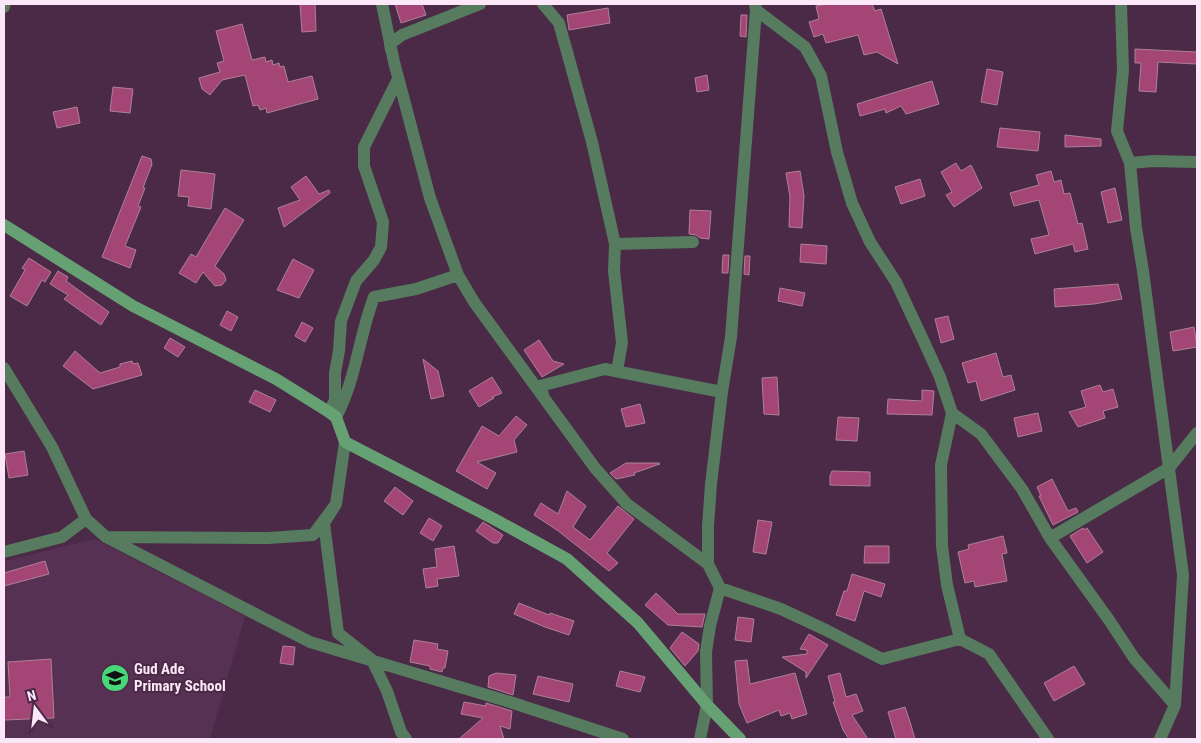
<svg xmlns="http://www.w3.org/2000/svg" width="1201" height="743" viewBox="0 0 1201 743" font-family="'Roboto Condensed',sans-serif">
	<rect width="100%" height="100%" fill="#4a2a46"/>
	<path fill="#573153" d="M95,539L245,616L210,739H4V561Z"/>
	<path fill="#a34676" stroke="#af8095" d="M300,4H315L316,31L302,32Z
		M395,4H422L426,15L401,23Z
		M826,4H872L875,11L881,9L898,64L877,52L864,55L858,35L826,43L823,34L814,37L809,22L819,19L816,6Z
		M608,8L610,23L569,30L567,15Z
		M741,15H747L746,37L740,36Z
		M242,24L252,60L265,57L266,62L272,60L273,65L279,63L280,67L284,66L288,82L312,76L318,99L267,113L266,108L260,110L258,105L253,106L245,75L222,80L210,95L202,89L199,78L220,72L217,63L224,61L216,31Z
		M1135,49L1197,52V64L1158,62L1156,92L1139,91L1141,63H1135Z
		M987,69L1003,72L997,105L981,102Z
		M707,75L709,90L697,92L695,78Z
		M932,81L939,104L906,114L901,106L886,113L885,109L860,116L857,104Z
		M113,87L133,89L130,113L110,111Z
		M77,107L80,123L57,128L53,112Z
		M1000,128L1040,132L1038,151L997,147Z
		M1065,135L1101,139V146L1065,147Z
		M142,156L151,159L152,164L143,188H145L138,206L141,207L125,246L136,250L130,268L102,257Z
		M956,163L961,171L971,165L982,188L954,207L946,195L952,192L941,172Z
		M181,170L215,174L211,209L188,206L189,197L178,196Z
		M800,171L804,196L802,228L789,227L790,197L786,173Z
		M1051,171L1054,182L1061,180L1064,194L1070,193L1078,224L1082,223L1088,249L1075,252L1073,244L1035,254L1031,239L1049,235L1039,200L1014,206L1010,193L1039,185L1036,175Z
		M306,176L319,194L329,190L330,193L284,227L278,208L300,200L291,187Z
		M920,179L925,196L901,204L895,187Z
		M1115,188L1122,220L1108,223L1101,192Z
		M225,208L244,220L215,266L224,274L226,280L222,285L215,286L203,272L196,283L179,273L191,254L196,257Z
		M690,210L711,211L709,239L700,238L696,235L689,234Z
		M801,244L827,246L826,264L800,262Z
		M723,255H729L728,273H722Z
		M745,256H750L749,275L744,274Z
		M29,258L51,272L45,282L42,280L27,306L10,296L25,270L22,268Z
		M293,259L314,270L299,298L277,290Z
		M58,271L68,277L66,281L109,312L101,325L64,299L68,295L50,284Z
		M1118,284L1122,299L1094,304L1055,307L1054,289Z
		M780,288L805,293L802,306L778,301Z
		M227,311L238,317L231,331L220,325Z
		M948,316L954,339L941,343L935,319Z
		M302,322L313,328L305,342L295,336Z
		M1194,327L1197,347L1173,351L1170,332Z
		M170,338L185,347L178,357L164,348Z
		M539,340L553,361L564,364L542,377L524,350Z
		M75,351L100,373L120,367V364L132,361L133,364L138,363L142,375L93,389L63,366Z
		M996,353L1003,377L1011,375L1015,390L981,401L976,381L968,383L962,363Z
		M423,359L438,371L444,396L431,399Z
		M492,377L502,393L492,397L494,398L479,407L469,391Z
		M777,377L779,415L764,414L762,378Z
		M1100,385L1103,392L1113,389L1118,407L1103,411L1105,418L1078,427L1069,412L1086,407L1081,391Z
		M255,390L276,400L270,412L249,402Z
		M922,390L934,391L932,415L887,414L888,399L922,401Z
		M640,404L645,423L626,427L621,409Z
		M1038,413L1042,431L1018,437L1014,418Z
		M516,416L527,425L514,440L517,452L477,462L496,473L487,489L456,471L482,426L499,436Z
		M838,417L859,418L857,441L836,440Z
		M24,451L28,475L9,478L5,454Z
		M626,463H659L660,464L634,473L635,475L616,479L610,473Z
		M832,471L870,472V486L830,485V476Z
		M1052,479L1068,511L1076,508L1078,512L1053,525L1039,496H1041L1037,487Z
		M395,487L413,501L403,515L384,501Z
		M567,491L586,506L573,527L590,540L618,506L634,519L607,553L618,563L609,571L557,530L534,515L541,503L558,514Z
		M429,518L442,526L433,541L420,533Z
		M758,520L772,522L766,554L753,552Z
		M483,522L503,535L498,543H493L476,531Z
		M1083,528L1084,530L1087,528L1103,552L1087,563L1070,536Z
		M1003,536L1007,553L1002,554L1007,581L975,587L974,581L965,583L958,552L969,549L968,545Z
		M454,546L459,576L437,579L438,586L426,588L423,569L437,567L435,549Z
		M865,546H889V563H864Z
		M45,561L49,574L4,586V573Z
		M852,574L885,584L881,597L864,591L855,621L836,615L844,591H847Z
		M656,593L678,614H705L702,627L668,625L645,605Z
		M519,603L549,615L550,613L574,621L569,635L545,627L514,614Z
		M738,617L754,619L751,642L735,640Z
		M682,632L699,644L698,651L685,666L670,648Z
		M809,634L828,645L806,678V672L782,657L807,654V650L800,649Z
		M414,640L438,644L437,649L448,651L445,668H443L442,672L430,669V666L410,662Z
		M283,646L295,647L293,665L280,663Z
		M51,659L54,718L4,720V697H10L8,662Z
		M747,660L750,684L795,673L807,714L792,719L790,713L781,716L779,710L747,723L739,704L735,661Z
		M1074,666L1085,684L1054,701L1044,683Z
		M620,671L645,677L640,692L616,686Z
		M496,673L516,675L513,695L488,687L489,676Z
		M840,673L846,697L856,694L863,711L852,715L868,739H849L843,730L833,702H835L828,676Z
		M538,676L573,684L569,702L533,694Z
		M464,702L486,706V703L512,711L510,729L500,726L504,739H459L483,718L461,714Z
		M905,707L911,725L915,739H896L888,712Z"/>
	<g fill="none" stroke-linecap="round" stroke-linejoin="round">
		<path stroke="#567b5e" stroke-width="12" d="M382,4L394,62L430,198L458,275L474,302L595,468L627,504L708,564
			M543,4L559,23L592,142L615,244L614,271L622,343L617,371
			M1121,4L1123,71L1117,131L1130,163L1136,228L1143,271L1183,575L1175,705L1160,739
			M4,7V4
			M756,10L805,47L821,76L837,152L852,203L870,242L896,282L925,344L940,377L952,413L941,465L942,546L947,585L960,639L989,654L1048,739
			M391,50L390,44L402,35L480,4
			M1130,163L1153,161L1197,162
			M615,244L693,242
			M4,368L52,447L86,519
			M544,398L540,386L605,369L722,392
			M329,412L335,400V373L339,351L341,321L356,281L374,260L381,247L383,222L364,166V147L398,79
			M952,413L981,434L1022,489L1050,538L1169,468L1197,433
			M336,417C356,380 359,336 374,297L416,289L458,275
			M345,442L336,504L324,523L338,633L372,660L387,691L401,732L406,739
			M106,537L310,642L510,702L623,739
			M1050,538L1109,620L1134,658L1175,705
			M4,552L62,537L86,519L106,537L268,538L313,535L336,504
			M720,588L781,609L826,630L882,659L960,639
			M700,739L707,705L706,652L710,626L720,588L708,564V526L711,484L722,392L731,337L756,10L755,4"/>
		<path stroke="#65a173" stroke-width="12" d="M4,225L133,306L276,379L329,412L336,417L345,442L494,519L567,559L638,623L707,705L740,739"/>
	</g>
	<defs>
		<symbol id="school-disc" viewBox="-11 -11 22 22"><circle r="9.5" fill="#48d778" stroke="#4a2a46"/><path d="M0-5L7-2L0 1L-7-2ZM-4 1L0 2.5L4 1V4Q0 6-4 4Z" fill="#111"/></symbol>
	</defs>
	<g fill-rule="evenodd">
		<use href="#school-disc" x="99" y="662" width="32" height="32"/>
	</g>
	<g text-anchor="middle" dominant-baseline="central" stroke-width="4" stroke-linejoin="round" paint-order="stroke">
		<g font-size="15" font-weight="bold" fill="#fce7f8" stroke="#4a2a46" text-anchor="start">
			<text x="134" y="669">Gud Ade<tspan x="134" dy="17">Primary School</tspan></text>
		</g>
	</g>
	<rect width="1201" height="743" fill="none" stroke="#fce7f8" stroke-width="10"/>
	<g transform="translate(35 708) rotate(345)" stroke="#4a2a46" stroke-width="4" paint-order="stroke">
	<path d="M0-4L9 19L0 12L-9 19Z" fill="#fce7f8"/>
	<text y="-8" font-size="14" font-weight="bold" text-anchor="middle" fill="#fce7f8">N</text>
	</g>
</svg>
